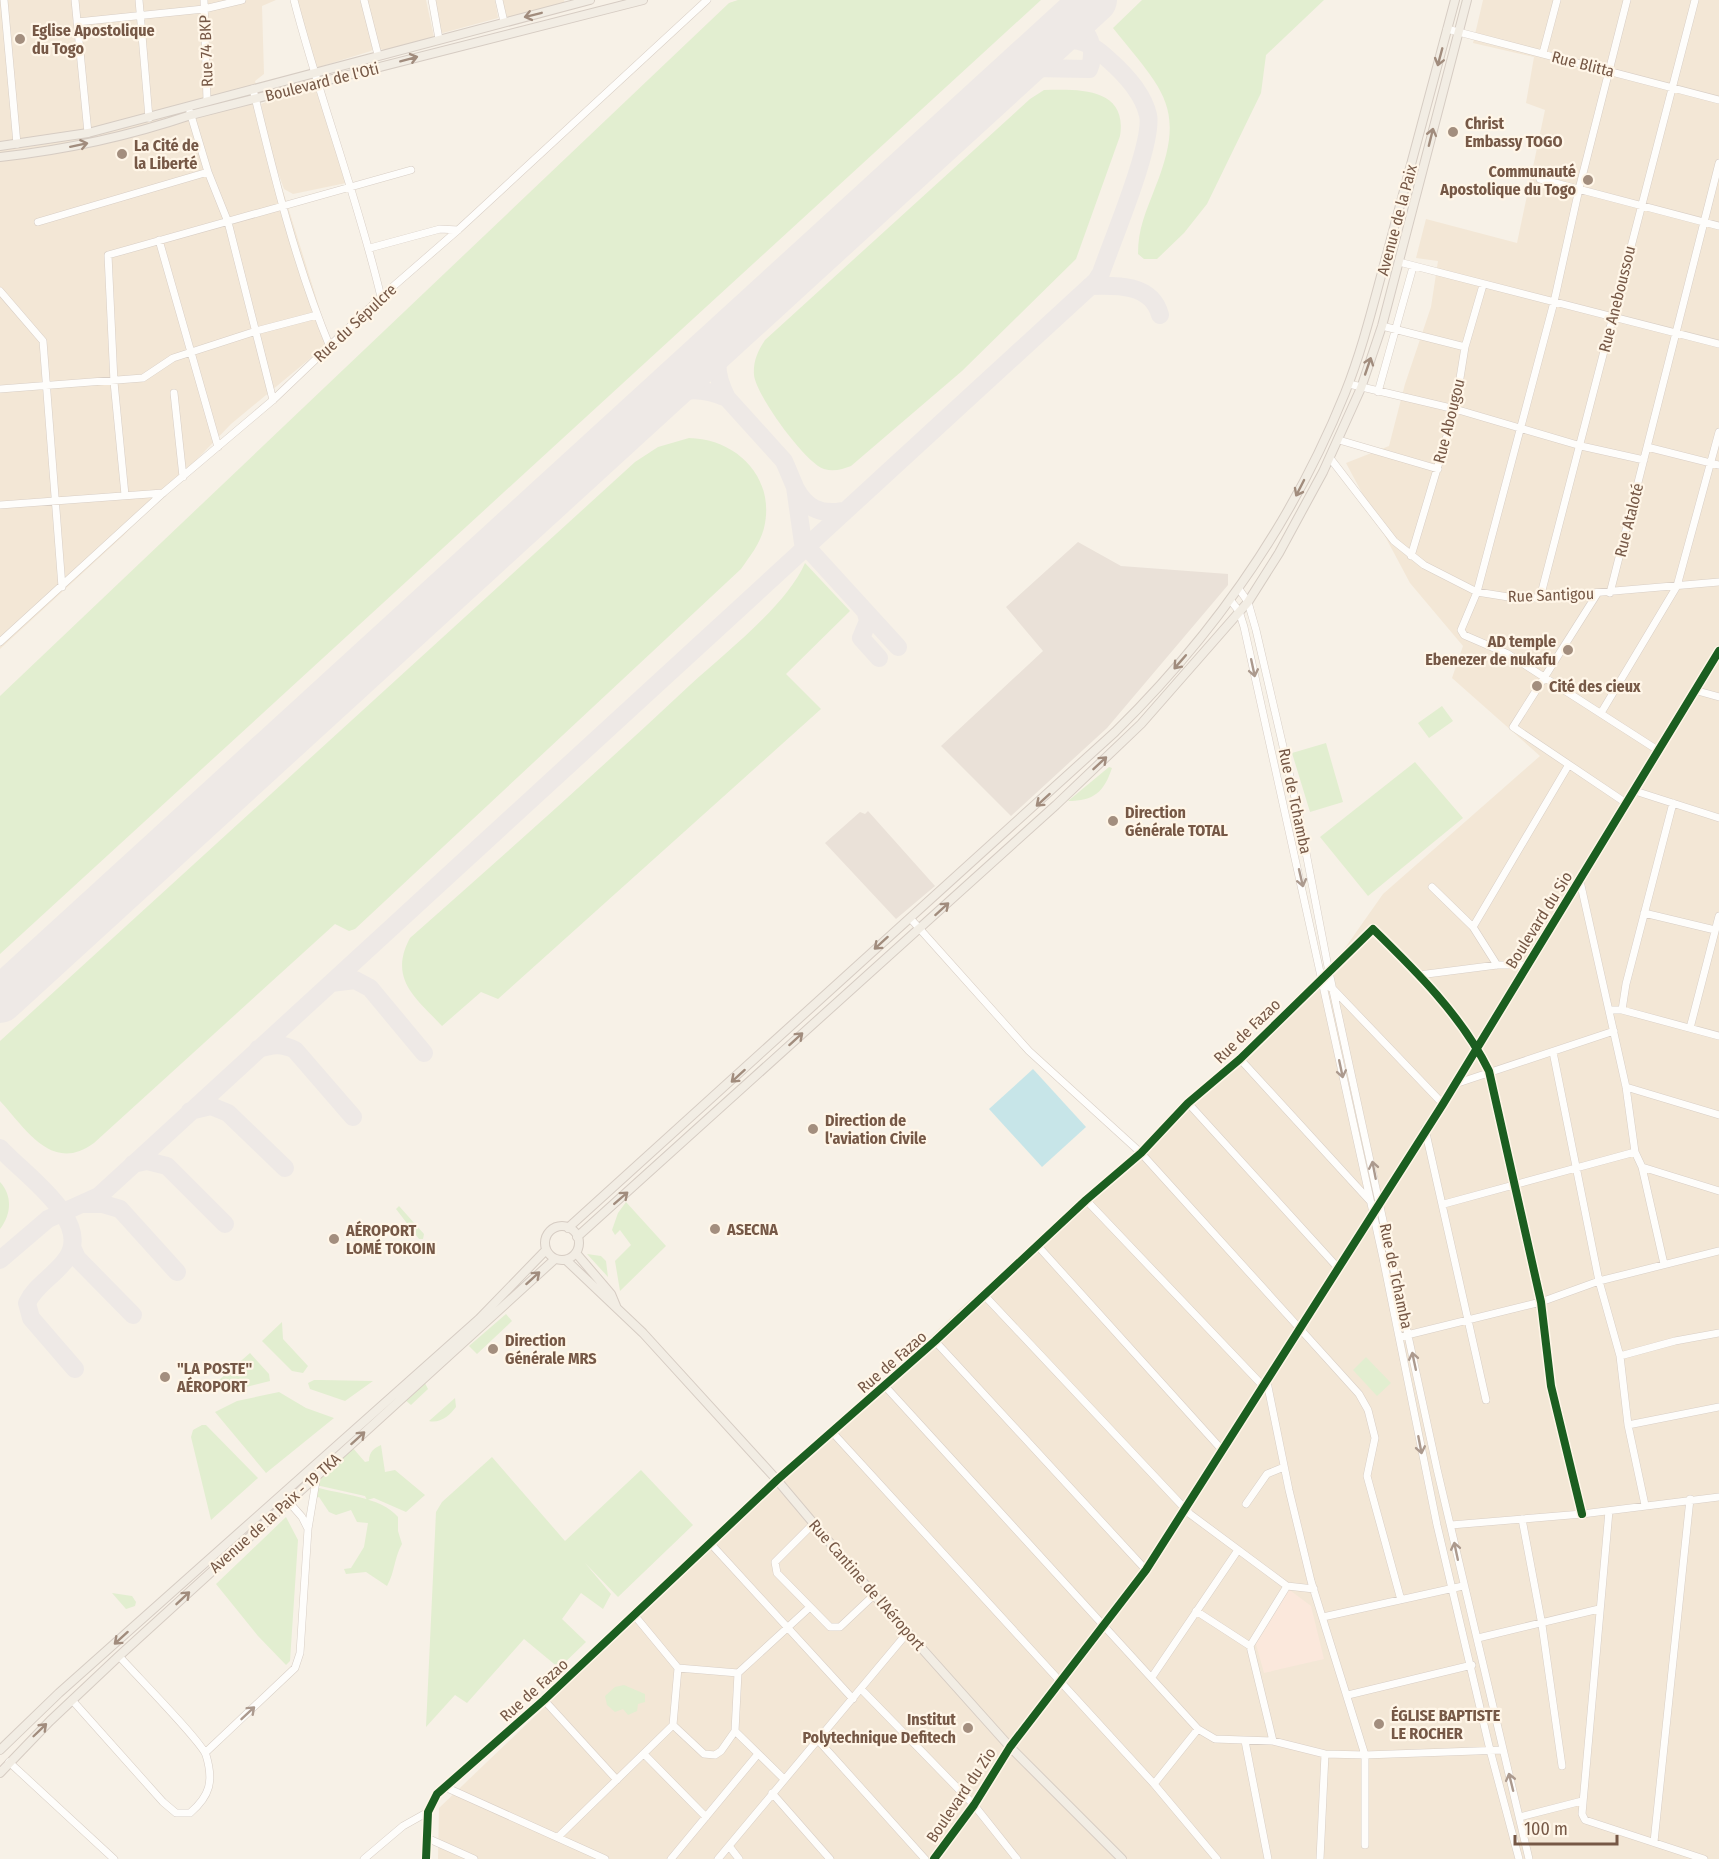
<svg xmlns="http://www.w3.org/2000/svg" width="1719" height="1859" viewBox="0 0 1719 1859" font-family="'Fira Sans Condensed',sans-serif">
	<rect width="100%" height="100%" fill="#f7f1e7"/>
	<path fill="#f3e7d6" d="M0,0H276L262,6L264,74L255,81L266,131L261,104L315,84L346,183L293,194L284,189L273,159L330,342L231,424L124,535L0,649Z
		M297,0H360L374,47L371,51L319,67L313,66Z
		M365,0H426L434,37L387,50L377,49Z
		M431,0H495L498,18L439,34Z
		M500,0H564L565,5L507,18L504,16Z
		M1483,0H1719V1859H438L439,1808L962,1307L1181,1117L1314,992L1383,894L1540,756L1452,678L1463,646L1410,583L1346,463L1389,446L1405,384L1431,307L1438,261L1416,258L1426,219L1517,243L1545,110L1526,103L1534,57L1473,43Z"/>
	<path fill="#fbe8dc" d="M1287,1588L1311,1606L1324,1659L1264,1673L1255,1641Z"/>
	<path fill="#eae1d8" d="M1078,542L1121,566L1228,574V585L1107,728L1011,816L941,746L1043,651L1006,607Z
		M868,811L935,886L896,919L825,843L860,812L865,814Z"/>
	<path fill="#e2eed0" d="M738,0H1041L0,954V696L729,3Z
		M1142,0H1324L1266,55L1261,93L1207,204L1184,233L1157,259H1144L1138,254C1138,228 1146,212 1155,188C1188,106 1162,90 1113,28Z
		M1044,90C1078,89 1128,87 1120,136L1076,259L962,371L851,466C843,469 834,472 824,469C805,463 756,395 754,375C753,361 758,351 765,340L1030,99Z
		M689,438C737,439 776,478 764,528C760,544 750,556 741,569L355,929L349,931L335,924L94,1143C52,1174 26,1129 0,1101V1041L635,462L658,447Z
		M805,563L850,611L786,674L821,709L498,999L481,992L442,1026C416,998 388,979 410,938C504,855 598,771 690,685C725,653 787,605 805,563Z
		M1442,706L1453,721L1429,738L1418,723Z
		M1326,743L1343,802L1310,812L1292,753Z
		M1415,762L1463,818L1368,896L1320,837Z
		M1109,767L1112,768C1104,792 1094,801 1068,801Z
		M0,1182C13,1196 11,1215 0,1229Z
		M626,1202L666,1246L620,1291L615,1261L631,1245L620,1230L615,1235L612,1230L618,1213Z
		M399,1206L424,1234L423,1239H419L396,1209Z
		M587,1254L601,1256L606,1261L608,1277Z
		M506,1314L512,1321L477,1354L469,1346Z
		M282,1322L283,1339L308,1366L303,1373L292,1371L262,1341Z
		M250,1353L269,1374L270,1381L234,1390L227,1388L219,1380Z
		M1366,1357L1391,1383L1377,1396L1353,1370Z
		M314,1380H321L373,1381L345,1401L310,1389L308,1383Z
		M425,1383L428,1389L411,1405L404,1399Z
		M279,1392L306,1408L334,1418L266,1473L215,1412L237,1401Z
		M455,1398L456,1407C450,1415 440,1424 429,1421Z
		M202,1425H206L258,1478L211,1520L191,1437L193,1430Z
		M381,1445L385,1472L395,1470L425,1495L406,1512L374,1498L367,1500L365,1496L316,1485L317,1476L352,1447L365,1462L369,1461C369,1452 374,1448 381,1445Z
		M492,1457L565,1541L641,1470L693,1525L618,1597L585,1563L611,1594L603,1609L581,1593L562,1619L586,1642L559,1668L524,1639L467,1703L455,1695L426,1727L436,1512L442,1502Z
		M316,1487C341,1495 380,1496 398,1517V1531L402,1544C394,1558 395,1572 387,1586L366,1572L346,1574L344,1569L351,1568L364,1547L368,1523L357,1522L351,1510L336,1515L329,1512L319,1497L315,1498Z
		M286,1517L298,1540L290,1661L286,1665L258,1636L216,1584Z
		M112,1593L132,1596L136,1602L135,1606L126,1609Z
		M624,1685L645,1694V1702L638,1704L637,1711L628,1715L623,1709L615,1712L607,1705L605,1696L615,1687Z"/>
	<path fill="#c7e5e8" d="M1033,1069L1086,1127L1042,1167L989,1109Z"/>
	<g fill="none" stroke-linecap="round" stroke-linejoin="round">
		<path stroke="#eee9e6" stroke-width="18" d="M1009,77L1031,68L1089,69C1096,52 1091,26 1069,23
			M1090,286C1117,285 1152,284 1160,315
			M727,398L784,461L795,487L803,543L898,647
			M646,411C672,389 695,384 727,398C710,365 716,349 740,322
			M796,489C806,508 821,515 842,511
			M866,613L868,621L861,638L879,658
			M331,983L355,980L370,988L424,1053
			M258,1049C272,1045 281,1043 295,1050L353,1117
			M190,1111L211,1106L228,1113L285,1168
			M0,1148C22,1173 93,1220 67,1258C56,1275 36,1284 27,1303L31,1318L75,1369
			M133,1164L147,1161L167,1166L225,1224
			M84,1204H103L120,1209L177,1272
			M72,1247L77,1258L133,1315
			M0,1260L48,1219L99,1196L1096,281L1101,273C1112,241 1154,142 1148,115C1143,93 1124,73 1108,59C1083,35 1067,36 1038,51"/>
		<path stroke="#eee9e6" stroke-width="46" d="M0,1000L1094,0"/>
		<defs>
			<path id="minor" d="M4,0L17,144
				M75,0L88,133
				M139,0L149,118
				M204,0L207,101
				M294,0C320,100 357,196 381,297
				M364,0L378,55
				M432,0L439,39
				M499,0L504,22
				M1627,0L1579,189L1554,302L1477,592L1461,630L1464,635L1508,654L1659,751
				M77,22L204,9L242,0
				M1447,29L1719,100
				M1543,53L1557,0
				M253,89C274,176 296,265 330,347
				M190,112L208,172L228,222L273,400
				M1540,179L1719,226
				M38,222L208,172
				M159,240L218,447
				M370,248L440,229L458,230
				M1399,262L1719,344
				M0,291L43,341L62,587
				M1382,326L1465,347
				M1349,384L1455,409L1581,446L1644,460
				M0,389L143,378L173,358L256,331L317,315
				M1378,392L1413,267
				M174,393L183,477
				M1339,440L1438,469
				M1647,447L1719,465
				M1330,458L1394,541L1424,565L1477,592L1521,599L1719,582
				M125,495L114,382L108,255L411,170
				M0,505L163,493
				M1411,556L1455,409L1465,347L1483,285
				M1239,589L1248,602L1256,630L1298,811L1329,972L1437,1469L1529,1859
				M1610,593L1719,163
				M1597,594L1513,727L1626,803
				M1540,598L1695,0
				M1231,601L1239,611L1244,627L1383,1258L1437,1525L1490,1750L1519,1859
				M0,642L163,493L273,400L381,297L458,230L707,0
				M1694,690L1719,697
				M1601,713L1677,586L1719,432
				M1635,791L1719,818
				M1580,881L1626,1087L1635,1152L1642,1167L1664,1264
				M1432,887L1473,927L1497,965
				M1644,913L1715,930
				M910,918L1029,1051L1141,1153L1359,1394L1368,1410L1375,1438L1367,1476L1401,1600
				M1473,927L1568,766
				M1419,975L1497,965H1526
				M1322,982L1334,990L1443,1104
				M1609,1010H1622L1719,1036
				M1622,1010L1626,984L1673,803
				M1690,1028L1719,916
				M1553,1052L1599,1281L1620,1356L1628,1425L1645,1505
				M1240,1059L1370,1201
				M1455,1084L1614,1031
				M1626,1087L1719,1115
				M1188,1103L1339,1269
				M1425,1129L1486,1400
				M1642,1167L1719,1191
				M1086,1200L1264,1387
				M1444,1204L1635,1152
				M1037,1245L1223,1451
				M985,1296L1190,1514L1287,1586L1314,1589
				M1399,1337L1541,1302L1599,1281L1719,1251
				M935,1341L1146,1570
				M1620,1356L1675,1341L1719,1333
				M1267,1382L1289,1490L1311,1581L1365,1755V1845
				M884,1385L1198,1729L1215,1739L1273,1741L1325,1754L1365,1755L1503,1750
				M1628,1425L1719,1407
				M833,1433L1154,1784L1217,1859
				M288,1501L302,1517L308,1529
				M1246,1504L1267,1474L1284,1467
				M1609,1511L1582,1814L1585,1820L1704,1859
				M1522,1519L1542,1625L1562,1766
				M813,1524L775,1562L777,1573L830,1627H840L874,1595
				M1451,1525L1582,1514L1719,1497
				M711,1544L853,1699
				M1196,1611L1250,1646L1273,1741
				M635,1616L678,1668L738,1673
				M1323,1617L1463,1586
				M1478,1638L1599,1609
				M1250,1646L1287,1586
				M1152,1677L1238,1550
				M861,1689L974,1805L1017,1859
				M1348,1695L1472,1665
				M72,1700L163,1802L176,1813H190C210,1796 214,1781 206,1755C202,1742 133,1672 119,1656
				M544,1700L617,1780
				M673,1725L704,1754L715,1755L721,1751L735,1731L738,1673L810,1607
				M735,1731L784,1779
				M817,1739L925,1859
				M1245,1741L1268,1859
				M205,1753L295,1668L300,1653L308,1529L317,1475
				M644,1754L706,1817
				M9,1762L114,1859
				M1154,1784L1198,1729
				M445,1787L605,1859
				M772,1793L830,1859
				M1520,1817L1582,1801
				M558,1837L673,1725L678,1668
				M427,1838L474,1859
				M1654,1842L1690,1499
				M729,1846L739,1859
				M364,1859L403,1826L428,1812
				M426,1859L428,1812L437,1794L544,1700L777,1480L935,1341L1086,1200L1141,1153L1188,1103L1240,1059L1373,929C1416,971 1462,1016 1489,1071L1541,1302L1551,1386L1582,1514
				M671,1859L758,1754
				M718,1859L908,1632
				M934,1859L974,1805L1010,1747L1146,1570L1443,1104L1719,651
				M1320,1859L1325,1754"/>
			<path id="major" d="M0,146L88,133L590,0
				M0,157C65,150 129,136 191,115L643,0
				M545 1243a17 17 0 1 1 34 0a17 17 0 1 1-34 0Z
				M568,1228L1115,732C1214,635 1293,522 1345,393C1363,348 1374,301 1387,254C1410,170 1432,85 1455,0
				M577,1237L1056,805L1141,724L1248,602L1279,553L1323,472L1361,388L1382,326L1467,0
				M576,1253L611,1294L616,1306
				M566,1260L643,1333L777,1480L874,1595L1010,1747L1122,1859
				M0,1750L59,1693L479,1319L546,1250
				M0,1773L50,1721L119,1656L555,1259"/>
		</defs>
		<use href="#minor" stroke="#d8cec5" stroke-width="8"/>
		<use href="#major" stroke="#d6ccc3" stroke-width="10"/>
		<use href="#minor" stroke="#fefdfb" stroke-width="7"/>
		<use href="#major" stroke="#f2ede4" stroke-width="8"/>
		<defs>
			<path id="cycleway" d="M426,1859L428,1812L437,1794L544,1700L777,1480L935,1341L1086,1200L1141,1153L1188,1103L1240,1059L1373,929C1416,971 1462,1016 1489,1071L1541,1302L1551,1386L1582,1514
				M934,1859L974,1805L1010,1747L1146,1570L1443,1104L1719,651"/>
		</defs>
		<use href="#cycleway" stroke="#fff6e8" stroke-width="11"/>
		<use href="#cycleway" stroke="#1b5e20" stroke-width="8"/>
	</g>
	<defs><path id="oneway-shaft" d="M-6 0H5M1.5-3L5.5 0L1.5 3" fill="none" stroke-width="1.6" stroke-linecap="round" stroke-linejoin="round" transform="scale(1.5)"/></defs>
	<g stroke="#a18c7d">
		<use href="#oneway-shaft" transform="translate(533 15) rotate(166)"/>
		<use href="#oneway-shaft" transform="translate(1440 57) rotate(105)"/>
		<use href="#oneway-shaft" transform="translate(409 59) rotate(-15)"/>
		<use href="#oneway-shaft" transform="translate(1431 137) rotate(-76)"/>
		<use href="#oneway-shaft" transform="translate(79 145) rotate(-12)"/>
		<use href="#oneway-shaft" transform="translate(1368 366) rotate(-71)"/>
		<use href="#oneway-shaft" transform="translate(1300 488) rotate(117)"/>
		<use href="#oneway-shaft" transform="translate(1180 662) rotate(131)"/>
		<use href="#oneway-shaft" transform="translate(1100 763) rotate(-43)"/>
		<use href="#oneway-shaft" transform="translate(1043 800) rotate(138)"/>
		<use href="#oneway-shaft" transform="translate(942 909) rotate(-42)"/>
		<use href="#oneway-shaft" transform="translate(881 943) rotate(138)"/>
		<use href="#oneway-shaft" transform="translate(796 1039) rotate(-42)"/>
		<use href="#oneway-shaft" transform="translate(738 1076) rotate(138)"/>
		<use href="#oneway-shaft" transform="translate(621 1198) rotate(-41)"/>
		<use href="#oneway-shaft" transform="translate(533 1278) rotate(-42)"/>
		<use href="#oneway-shaft" transform="translate(358 1438) rotate(-42)"/>
		<use href="#oneway-shaft" transform="translate(183 1598) rotate(-43)"/>
		<use href="#oneway-shaft" transform="translate(121 1638) rotate(138)"/>
		<use href="#oneway-shaft" transform="translate(40 1730) rotate(-44)"/>
	</g>
	<g stroke="#ac9a8e">
		<use href="#oneway-shaft" transform="translate(1253 668) rotate(78)"/>
		<use href="#oneway-shaft" transform="translate(1301 878) rotate(77)"/>
		<use href="#oneway-shaft" transform="translate(1341 1069) rotate(78)"/>
		<use href="#oneway-shaft" transform="translate(1374 1170) rotate(-101)"/>
		<use href="#oneway-shaft" transform="translate(1414 1361) rotate(-102)"/>
		<use href="#oneway-shaft" transform="translate(1420 1445) rotate(79)"/>
		<use href="#oneway-shaft" transform="translate(1456 1551) rotate(-102)"/>
		<use href="#oneway-shaft" transform="translate(248 1713) rotate(-43)"/>
		<use href="#oneway-shaft" transform="translate(1511 1782) rotate(-104)"/>
	</g>
	<g fill="#a38e7e" stroke="#fff6e8" stroke-width="2">
		<circle cx="20" cy="39" r="6"/>
		<circle cx="1453" cy="132" r="6"/>
		<circle cx="122" cy="154" r="6"/>
		<circle cx="1588" cy="180" r="6"/>
		<circle cx="1568" cy="650" r="6"/>
		<circle cx="1537" cy="686" r="6"/>
		<circle cx="1113" cy="821" r="6"/>
		<circle cx="813" cy="1129" r="6"/>
		<circle cx="715" cy="1229" r="6"/>
		<circle cx="334" cy="1239" r="6"/>
		<circle cx="493" cy="1349" r="6"/>
		<circle cx="165" cy="1377" r="6"/>
		<circle cx="1379" cy="1724" r="6"/>
		<circle cx="968" cy="1728" r="6"/>
	</g>
	<g text-anchor="middle" dominant-baseline="central" stroke-width="4.5" stroke-linejoin="round" paint-order="stroke">
		<g font-size="16" font-weight="bold" fill="#765846" stroke="#fff6e8" text-anchor="start">
			<text x="32" y="30">Eglise Apostolique<tspan x="32" dy="18">du Togo</tspan></text>
			<text x="1465" y="123">Christ<tspan x="1465" dy="18">Embassy TOGO</tspan></text>
			<text x="134" y="145">La Cité de<tspan x="134" dy="18">la Liberté</tspan></text>
			<text x="1576" y="171" text-anchor="end">Communauté<tspan x="1576" dy="18">Apostolique du Togo</tspan></text>
			<text x="1556" y="641" text-anchor="end">AD temple<tspan x="1556" dy="18">Ebenezer de nukafu</tspan></text>
			<text x="1549" y="686">Cité des cieux</text>
			<text x="1125" y="812">Direction<tspan x="1125" dy="18">Générale TOTAL</tspan></text>
			<text x="825" y="1120">Direction de<tspan x="825" dy="18">l'aviation Civile</tspan></text>
			<text x="727" y="1229">ASECNA</text>
			<text x="346" y="1230">AÉROPORT<tspan x="346" dy="18">LOMÉ TOKOIN</tspan></text>
			<text x="505" y="1340">Direction<tspan x="505" dy="18">Générale MRS</tspan></text>
			<text x="177" y="1368">"LA POSTE"<tspan x="177" dy="18">AÉROPORT</tspan></text>
			<text x="1391" y="1715">ÉGLISE BAPTISTE<tspan x="1391" dy="18">LE ROCHER</tspan></text>
			<text x="956" y="1719" text-anchor="end">Institut<tspan x="956" dy="18">Polytechnique Defitech</tspan></text>
		</g>
		<g font-size="16" fill="#765846" stroke="#fff6e8">
			<text transform="translate(206 51) rotate(-92)">Rue 74 BKP</text>
			<text transform="translate(1583 64) rotate(14)">Rue Blitta</text>
			<text transform="translate(322 82) rotate(-14)">Boulevard de l'Oti</text>
			<text transform="translate(1397 220) rotate(-75)">Avenue de la Paix</text>
			<text transform="translate(1617 299) rotate(-76)">Rue Aneboussou</text>
			<text transform="translate(355 323) rotate(-43)">Rue du Sépulcre</text>
			<text transform="translate(1449 421) rotate(-76)">Rue Abougou</text>
			<text transform="translate(1629 520) rotate(-76)">Rue Ataloté</text>
			<text transform="translate(1551 595) rotate(-2)">Rue Santigou</text>
			<text transform="translate(1295 801) rotate(78)">Rue de Tchamba</text>
			<text transform="translate(1539 920) rotate(-58)">Boulevard du Sio</text>
			<text transform="translate(1247 1031) rotate(-44)">Rue de Fazao</text>
			<text transform="translate(1396 1276) rotate(78)">Rue de Tchamba</text>
			<text transform="translate(892 1362) rotate(-41)">Rue de Fazao</text>
			<text transform="translate(275 1513) rotate(-42)">Avenue de la Paix - 19 TKA</text>
			<text transform="translate(867 1585) rotate(49)">Rue Cantine de l'Aéroport</text>
			<text transform="translate(534 1690) rotate(-42)">Rue de Fazao</text>
			<text transform="translate(961 1795) rotate(-56)">Boulevard du Zio</text>
		</g>
	</g>
	<path d="M1515 1835v9h102v-9" fill="none" stroke="#765846" stroke-width="3"/>
	<text x="1524" y="1835" font-size="18" fill="#765846" stroke="#fff6e8" stroke-width="4.5" paint-order="stroke">100 m</text>
</svg>
